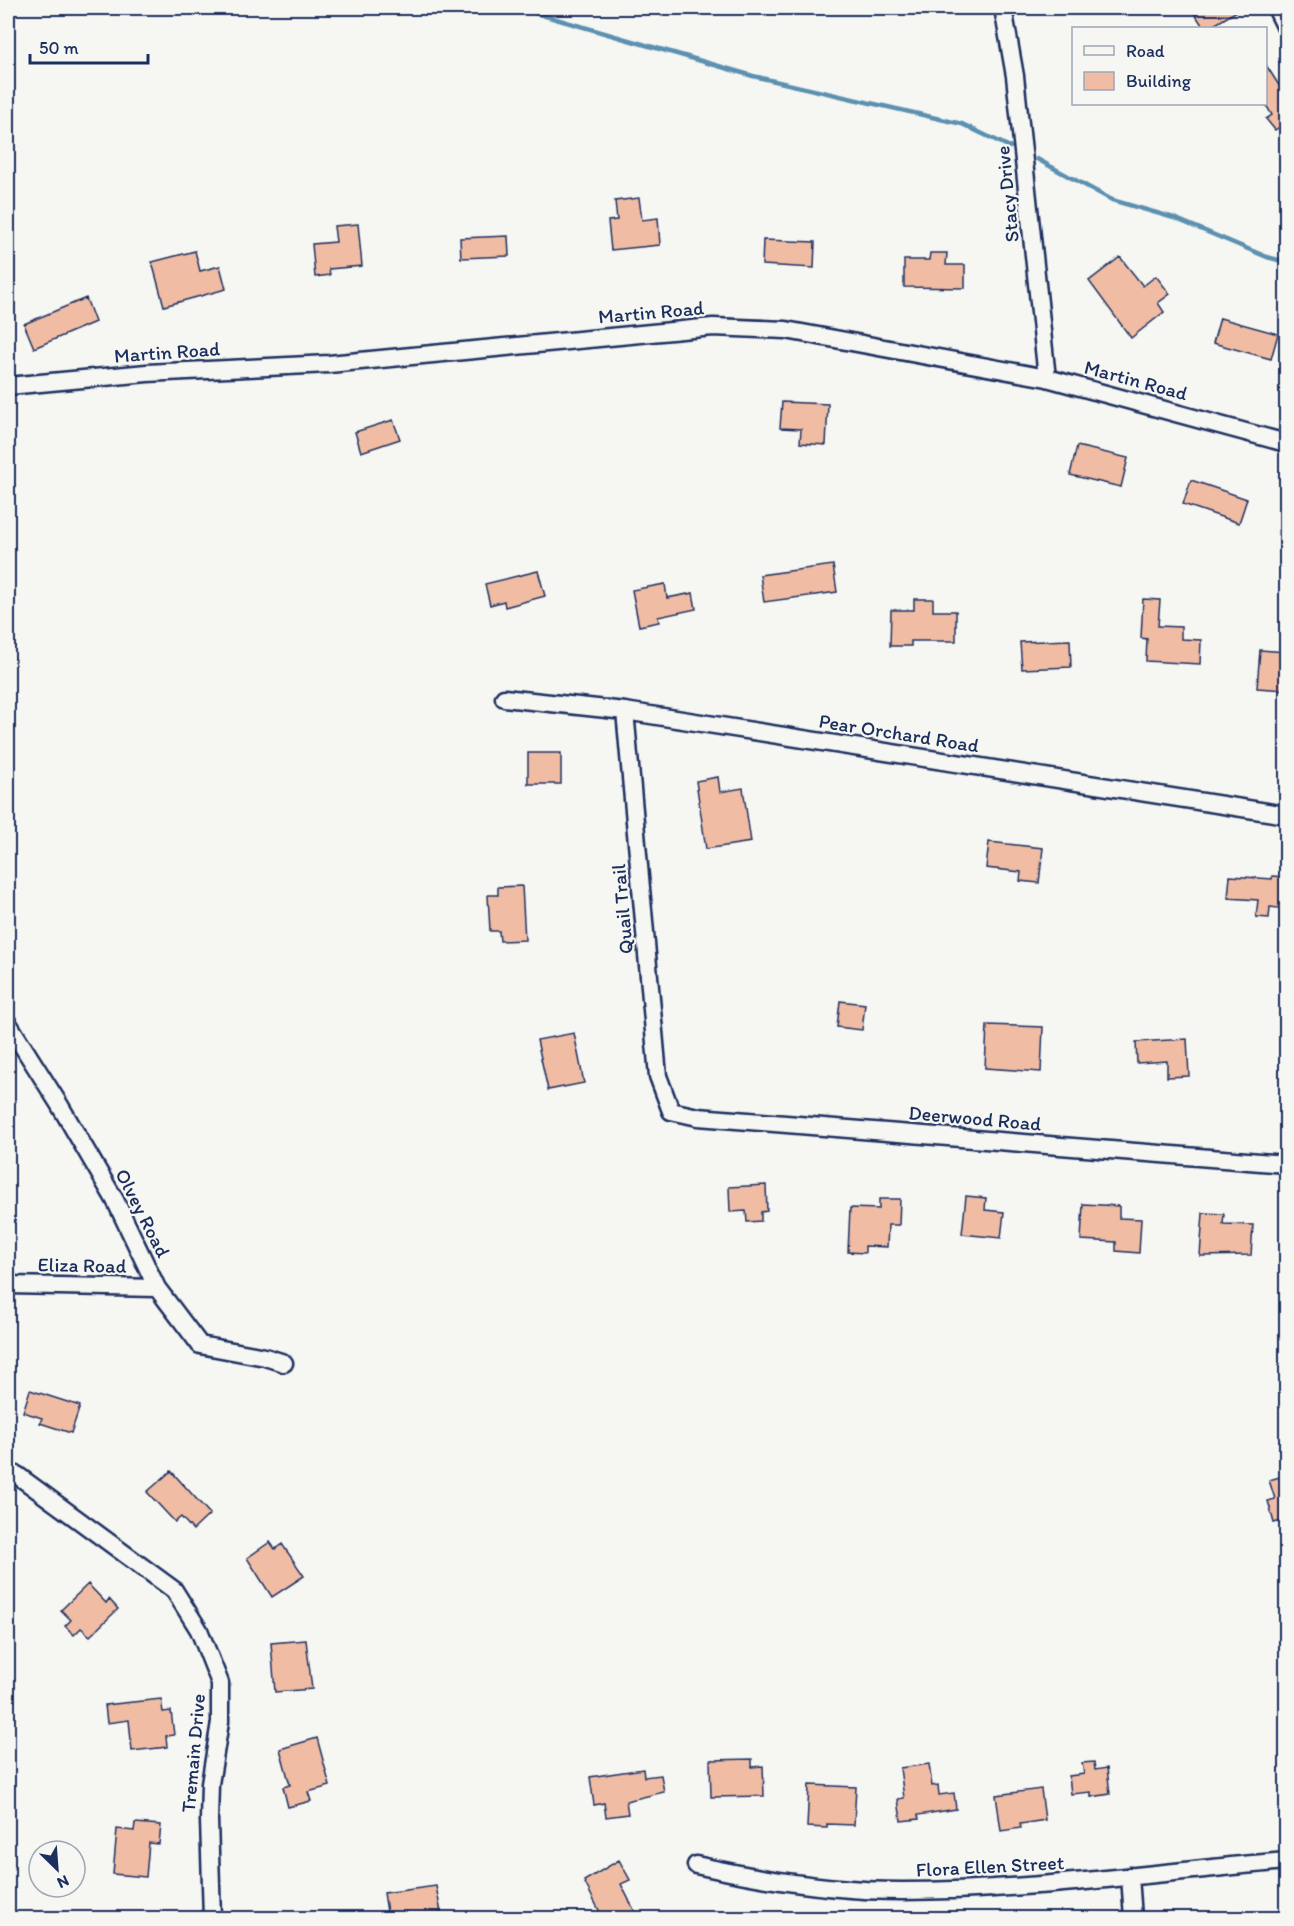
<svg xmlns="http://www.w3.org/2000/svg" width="1294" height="1926" viewBox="0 0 1294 1926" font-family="Itim,sans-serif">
	<rect width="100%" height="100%" fill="#f6f6f2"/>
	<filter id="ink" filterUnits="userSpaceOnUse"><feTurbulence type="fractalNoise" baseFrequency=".0167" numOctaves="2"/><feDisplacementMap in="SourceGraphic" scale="12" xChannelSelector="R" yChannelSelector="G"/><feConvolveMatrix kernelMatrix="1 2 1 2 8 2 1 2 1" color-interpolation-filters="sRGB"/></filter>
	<g filter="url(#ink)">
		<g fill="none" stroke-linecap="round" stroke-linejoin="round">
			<path stroke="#5b90b0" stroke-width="4.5" d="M518,8L753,76L962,124L1010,147
				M1037,159L1112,200L1174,218L1267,257L1286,262"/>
		</g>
		<path fill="#f1bca4" stroke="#1b2f5e" stroke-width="1.5" d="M1191,8H1242L1209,28H1204Z
			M1266,65L1282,90L1287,87V134L1281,126L1275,130L1266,119L1272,115L1266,105Z
			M639,198L642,220L658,218L660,245L611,250L608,221L617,220L615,201Z
			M358,224L362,266L329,269L330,275L315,277L312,244L336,242L334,226Z
			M508,236L509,256L461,258L460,238Z
			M763,240L815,242L814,268L762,265Z
			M195,251L200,271L220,266L226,289L164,306L152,262Z
			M930,253H947L946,265H965V288L904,287V260H929Z
			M1120,257L1143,286L1156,276L1170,294L1158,303L1164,312L1131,338L1089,281Z
			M86,298L95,322L34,348L24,324Z
			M1220,318L1278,334L1271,359L1213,343Z
			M782,402L828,404L826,445L800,443L801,429L780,428Z
			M393,420L400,439L361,452L355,432Z
			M1077,446L1128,458L1121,487L1070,475Z
			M1191,480L1247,499L1239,523L1183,504Z
			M833,565L837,592L764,602L760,575Z
			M538,571L545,596L505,607L504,601L490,605L485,584Z
			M665,584L667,598L693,593L696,609L658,617L659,622L639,626L632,590Z
			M914,599H933V611H956V641H911V646H890L891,610H914Z
			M1143,599L1160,600L1158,626L1181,627V639L1201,640L1200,664L1146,661L1147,639L1141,638Z
			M1070,640L1071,667L1022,669L1020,642Z
			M1260,650L1287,652V690L1257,688Z
			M528,753H561V784H528Z
			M718,777L720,792L743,788L751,842L706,849L696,781Z
			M989,842L1043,848L1039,883L1020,881L1021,872L986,868Z
			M1230,876L1272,879V876L1287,877V909L1270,907L1269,918L1256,917L1258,900L1228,898Z
			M522,886L525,940L500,941L499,931H490L488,895H498V887Z
			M840,1001L865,1004L862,1030L837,1027Z
			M987,1025L1043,1027L1041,1072L985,1068Z
			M574,1033L584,1083L548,1090L537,1040Z
			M1187,1039L1189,1076L1167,1077V1061L1137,1063L1136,1042Z
			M766,1185L767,1211L761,1212V1221L747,1222L746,1211L730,1212L729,1187Z
			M966,1196L986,1198L985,1210L1004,1212L1001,1238L962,1234Z
			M879,1199H900L899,1225H888L887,1247L865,1246V1253L848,1252L850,1208L879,1209Z
			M1083,1204L1119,1206V1218L1141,1219L1139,1253L1116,1251V1242L1081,1240Z
			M1203,1213L1224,1214L1223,1224L1253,1225L1251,1255L1200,1256Z
			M30,1390L80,1406L71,1433L40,1423L42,1418L23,1412Z
			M171,1471L210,1514L193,1530L181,1517L175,1522L147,1492Z
			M1287,1475V1526L1283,1527L1281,1521L1274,1523L1268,1501L1275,1499L1269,1480Z
			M270,1542L275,1549L282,1544L304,1576L272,1597L247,1558Z
			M88,1584L106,1603L109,1599L118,1609L90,1636L81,1628L74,1635L65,1626L71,1620L61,1610Z
			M306,1640L312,1689L275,1692L271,1643Z
			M161,1699L163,1712L171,1711L174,1735L166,1736L167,1747L132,1751L129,1720L107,1723L105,1705Z
			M317,1738L330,1786L308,1792L311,1801L288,1807L283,1787L290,1785L280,1749Z
			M752,1759V1767L763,1766L764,1796L711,1797L710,1760Z
			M1094,1762L1095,1770L1107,1768L1110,1794L1091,1797V1792L1071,1794L1069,1776L1084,1774L1082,1763Z
			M929,1764L932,1786L938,1785L939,1795L954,1793L956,1809L918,1815L919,1819L901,1821L898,1799L904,1798L900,1768Z
			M643,1769L644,1777L661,1775L664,1792L626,1801L628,1814L606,1817L604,1803L594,1805L590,1777Z
			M809,1785L856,1787L854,1825L827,1824V1828L807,1827Z
			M1041,1789L1045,1820L1020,1824L1021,1828L1001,1831L996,1795Z
			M135,1823L161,1825L159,1844L149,1843L146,1877L113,1874L117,1829L134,1831Z
			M619,1860L630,1880L621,1884L635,1912L622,1918H603L584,1881Z
			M436,1886L442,1918H388L384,1893Z"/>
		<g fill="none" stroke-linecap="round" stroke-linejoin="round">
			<defs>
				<path id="minor" d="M1003,8L1015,76L1047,378
					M1276,8L1286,28
					M8,386L147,373L329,364L713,327L786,330L1047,378L1286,443
					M504,698L625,711L1286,815
					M625,711L658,1076L671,1111L698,1117L1286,1164
					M8,1023L59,1104L115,1200L157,1288L200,1345L265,1357L284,1363
					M8,1285L157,1288
					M8,1473L17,1475L174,1590L199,1630L220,1683V1722L210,1784L209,1820L212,1918
					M696,1865C763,1880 833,1891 902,1891C1031,1891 1158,1872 1286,1861
					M1130,1876L1133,1918"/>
			</defs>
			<use href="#minor" stroke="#1b2f5e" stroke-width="21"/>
			<use href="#minor" stroke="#f6f6f2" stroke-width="16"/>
		</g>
	</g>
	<g text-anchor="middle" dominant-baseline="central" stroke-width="4.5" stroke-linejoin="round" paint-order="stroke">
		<g font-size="20" fill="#1b2f5e" stroke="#f6f6f2">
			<text transform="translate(1007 194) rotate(-96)">Stacy Drive</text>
			<text transform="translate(651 312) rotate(-5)">Martin Road</text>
			<text transform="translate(167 352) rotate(-4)">Martin Road</text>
			<text transform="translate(1136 380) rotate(15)">Martin Road</text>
			<text transform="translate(899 733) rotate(9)">Pear Orchard Road</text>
			<text transform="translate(622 909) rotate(-95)">Quail Trail</text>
			<text transform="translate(975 1118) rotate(5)">Deerwood Road</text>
			<text transform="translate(143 1213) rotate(63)">Olvey Road</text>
			<text transform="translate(82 1265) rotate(1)">Eliza Road</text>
			<text transform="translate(193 1753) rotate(-85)">Tremain Drive</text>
			<text transform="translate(990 1866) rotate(-3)">Flora Ellen Street</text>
		</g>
	</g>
	<rect width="1294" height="1926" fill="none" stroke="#f6f6f2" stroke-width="30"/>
	<rect x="15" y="15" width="1264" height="1896" fill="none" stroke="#1b2f5e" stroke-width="2" filter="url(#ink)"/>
	<rect x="1072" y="27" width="195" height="78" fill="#f6f6f2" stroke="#9ea6b7" stroke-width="1.5"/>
	<rect x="1084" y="46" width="30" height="9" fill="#f6f6f2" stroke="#9ea6b7" stroke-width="1.5"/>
	<text x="1126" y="57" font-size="18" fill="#1b2f5e">Road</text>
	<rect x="1084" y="72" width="30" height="18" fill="#f1bca4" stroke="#9ea6b7" stroke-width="1.5"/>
	<text x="1126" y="87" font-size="18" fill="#1b2f5e">Building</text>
	<g transform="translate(57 1869) rotate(155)"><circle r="28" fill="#f6f6f2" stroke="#9ea6b7" stroke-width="1.5"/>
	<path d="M0-4.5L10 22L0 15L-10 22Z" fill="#1b2f5e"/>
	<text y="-9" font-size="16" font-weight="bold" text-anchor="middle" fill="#1b2f5e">N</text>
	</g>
	<path d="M30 54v9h118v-9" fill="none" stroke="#1b2f5e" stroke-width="3"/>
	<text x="39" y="54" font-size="18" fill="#1b2f5e" stroke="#f6f6f2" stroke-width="4.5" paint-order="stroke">50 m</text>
</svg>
